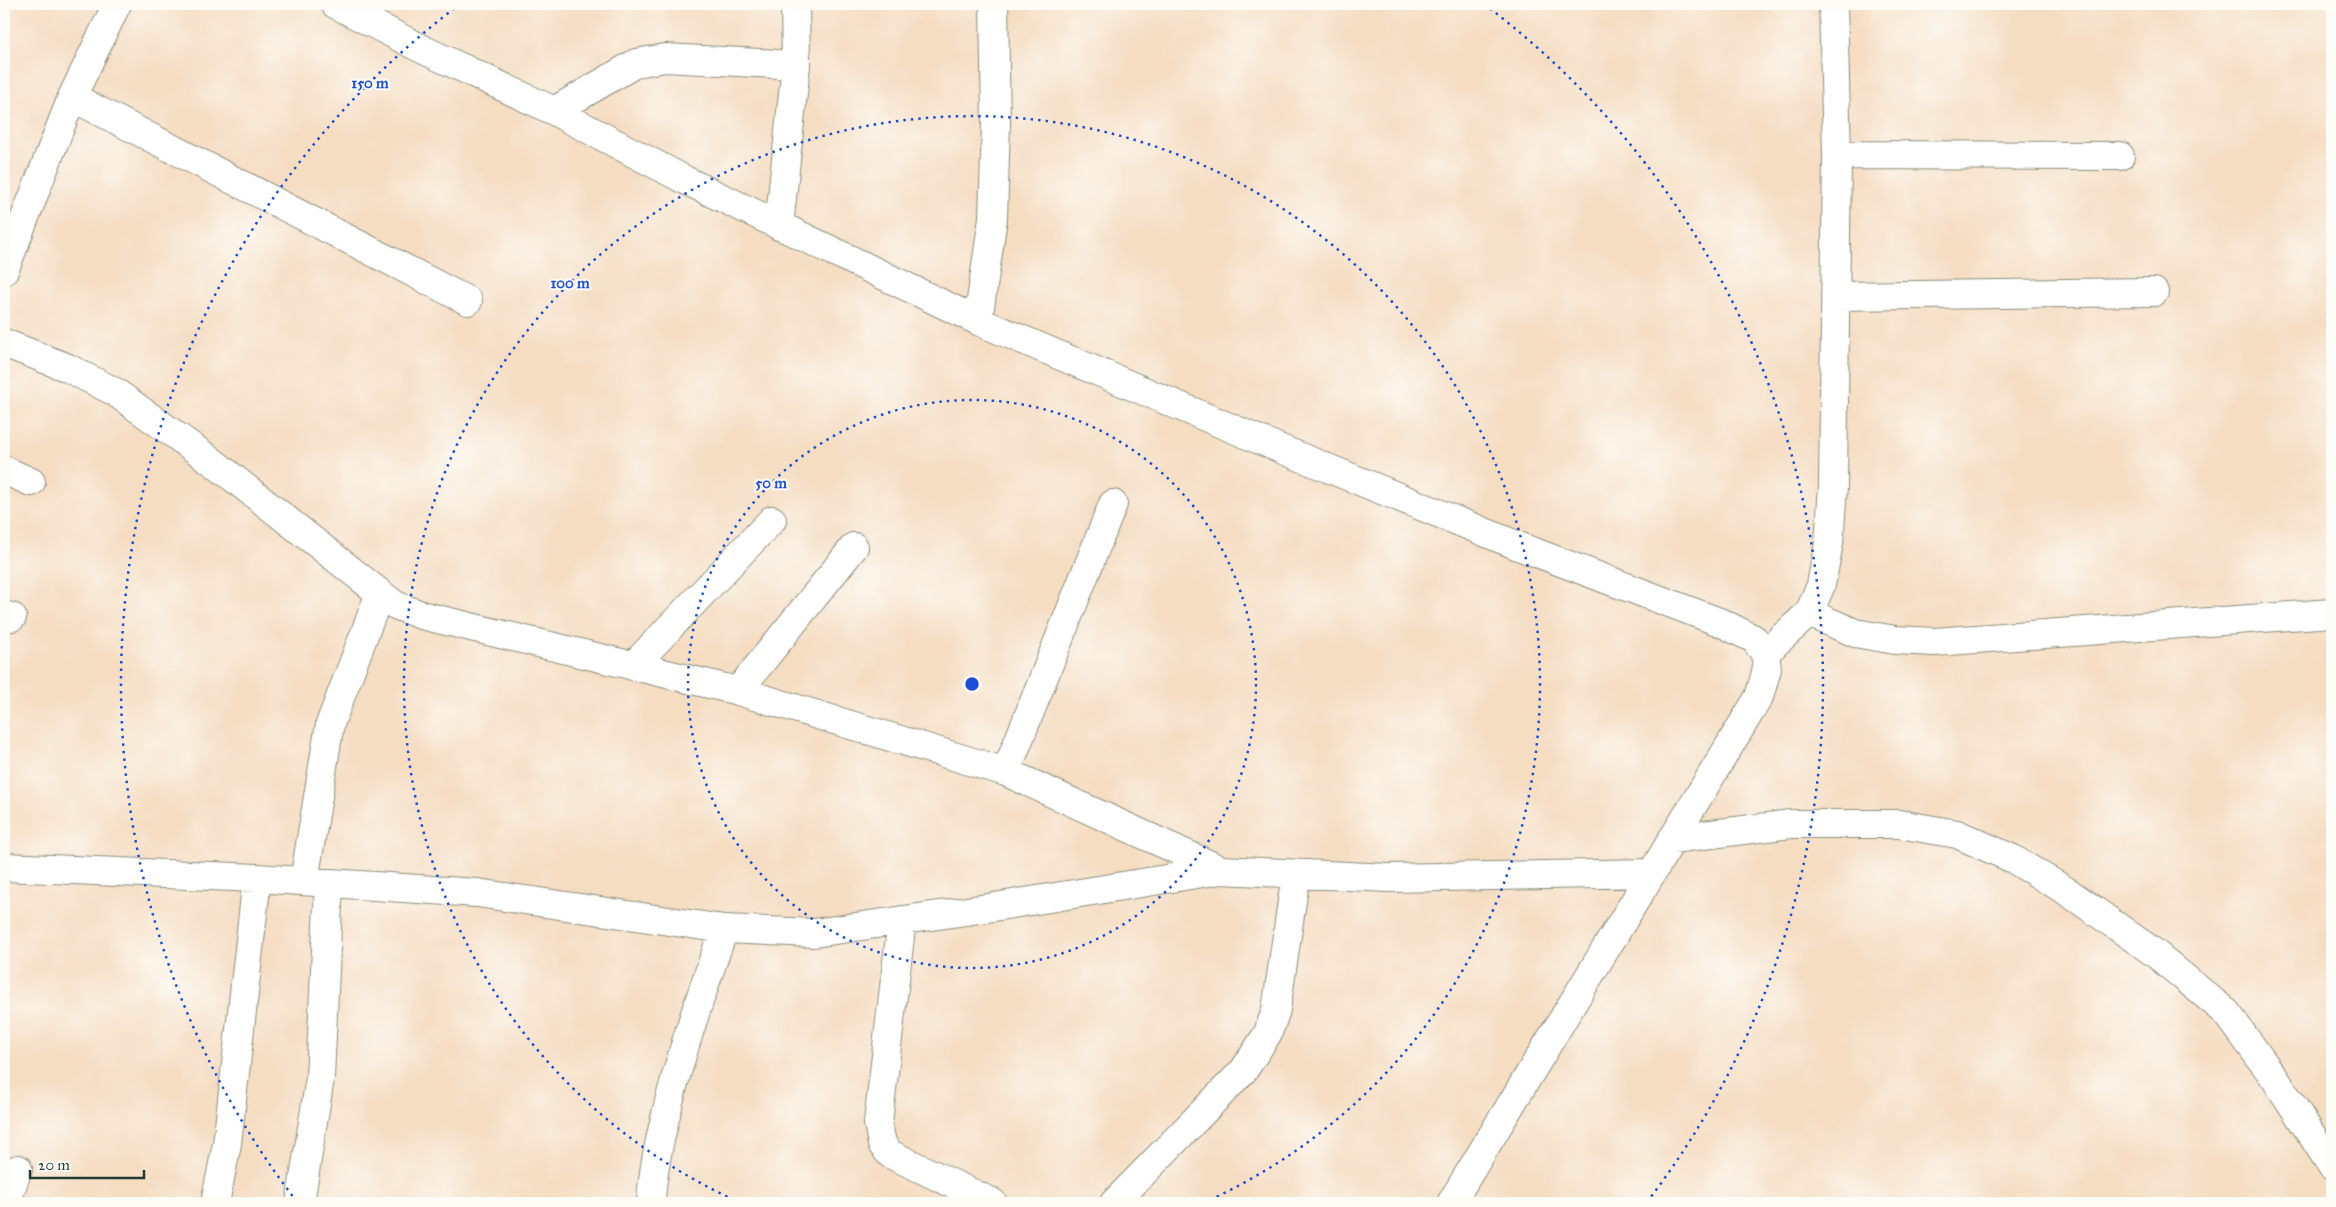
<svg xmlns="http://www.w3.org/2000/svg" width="2336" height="1207" viewBox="0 0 2336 1207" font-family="'IM FELL Great Primer',serif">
	<rect width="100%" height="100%" fill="#fdfcf7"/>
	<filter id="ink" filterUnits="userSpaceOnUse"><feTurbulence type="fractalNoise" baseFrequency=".02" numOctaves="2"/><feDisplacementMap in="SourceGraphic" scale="10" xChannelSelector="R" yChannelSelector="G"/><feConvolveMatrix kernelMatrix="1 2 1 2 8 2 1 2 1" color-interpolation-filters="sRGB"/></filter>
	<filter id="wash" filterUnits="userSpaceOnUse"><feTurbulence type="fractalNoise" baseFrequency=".0096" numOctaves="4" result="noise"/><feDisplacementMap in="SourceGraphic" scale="20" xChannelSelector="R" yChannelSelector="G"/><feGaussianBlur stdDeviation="1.12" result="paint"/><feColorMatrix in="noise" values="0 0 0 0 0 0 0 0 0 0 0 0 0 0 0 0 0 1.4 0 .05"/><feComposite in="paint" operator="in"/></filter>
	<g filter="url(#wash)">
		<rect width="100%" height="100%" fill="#f5ddc2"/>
	</g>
	<g filter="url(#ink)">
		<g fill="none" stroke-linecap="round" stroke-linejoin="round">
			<defs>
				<path id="minor" d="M335,4L422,49L554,111L685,180L978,321L1281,449L1521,547L1722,623L1754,639L1765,653L1767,669L1759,697L1451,1203
					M72,97L468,301
					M554,111L636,63L665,58L796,65
					M1837,155L2120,156
					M779,226L796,65L795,4
					M4,271L72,97L117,4
					M1835,296L2154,292
					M978,321L993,218L996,124L994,4
					M4,343L68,368L115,392L213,462L395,605L421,615L738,691L1006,772L1221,870L1389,878L1652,873
					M4,470L31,482
					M1809,613L1855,633L1895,640L1935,642L2332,613
					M4,615L12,617
					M1765,653L1809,613L1821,585L1829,543L1833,486L1837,155L1833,4
					M633,666L772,520
					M738,691L854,547
					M1006,772L1113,504
					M1672,839L1791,824H1899L1957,834L2013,859L2068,892L2156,954L2227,1013L2276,1080L2332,1166
					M4,867L257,878L477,893L724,929L814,933L994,907L1221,870
					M304,881L330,724L380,593
					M902,920L878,1123L882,1144L890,1154L993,1203
					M6,1203L18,1169
					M215,1203L227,1144L257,878
					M300,1203L320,1078L329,883
					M651,1203C652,1178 657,1152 663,1127C678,1060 701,995 724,929
					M1114,1203L1244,1070L1268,1033L1276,1010L1296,874"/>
			</defs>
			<use href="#minor" stroke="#8a8d7b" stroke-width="30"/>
			<use href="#minor" stroke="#fff" stroke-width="28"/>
		</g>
	</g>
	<g fill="none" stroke="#1d4ed8" stroke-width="2.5" stroke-dasharray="2.5 5">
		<circle cx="972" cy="684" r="284"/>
		<path d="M741 1203A568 568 0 1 1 1203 1203"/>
		<path d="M297 1202A851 851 0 0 1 460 4M1484 4A851 851 0 0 1 1647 1202"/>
	</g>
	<circle cx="972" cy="684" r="8" fill="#1d4ed8" stroke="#fdfcf7" stroke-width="2.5"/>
	<g font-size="15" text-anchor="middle" font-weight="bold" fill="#1d4ed8" stroke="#fdfcf7" stroke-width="4" stroke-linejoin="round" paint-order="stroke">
		<text x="370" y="88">150 m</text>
		<text x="570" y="288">100 m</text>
		<text x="771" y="488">50 m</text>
	</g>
	<rect width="2336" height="1207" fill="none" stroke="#fdfcf7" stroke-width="20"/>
	<path d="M30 1170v8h114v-8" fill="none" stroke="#1f3d34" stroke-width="2.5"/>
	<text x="38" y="1170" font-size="15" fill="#1f3d34" stroke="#fdfcf7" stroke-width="4" paint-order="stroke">20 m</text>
</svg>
